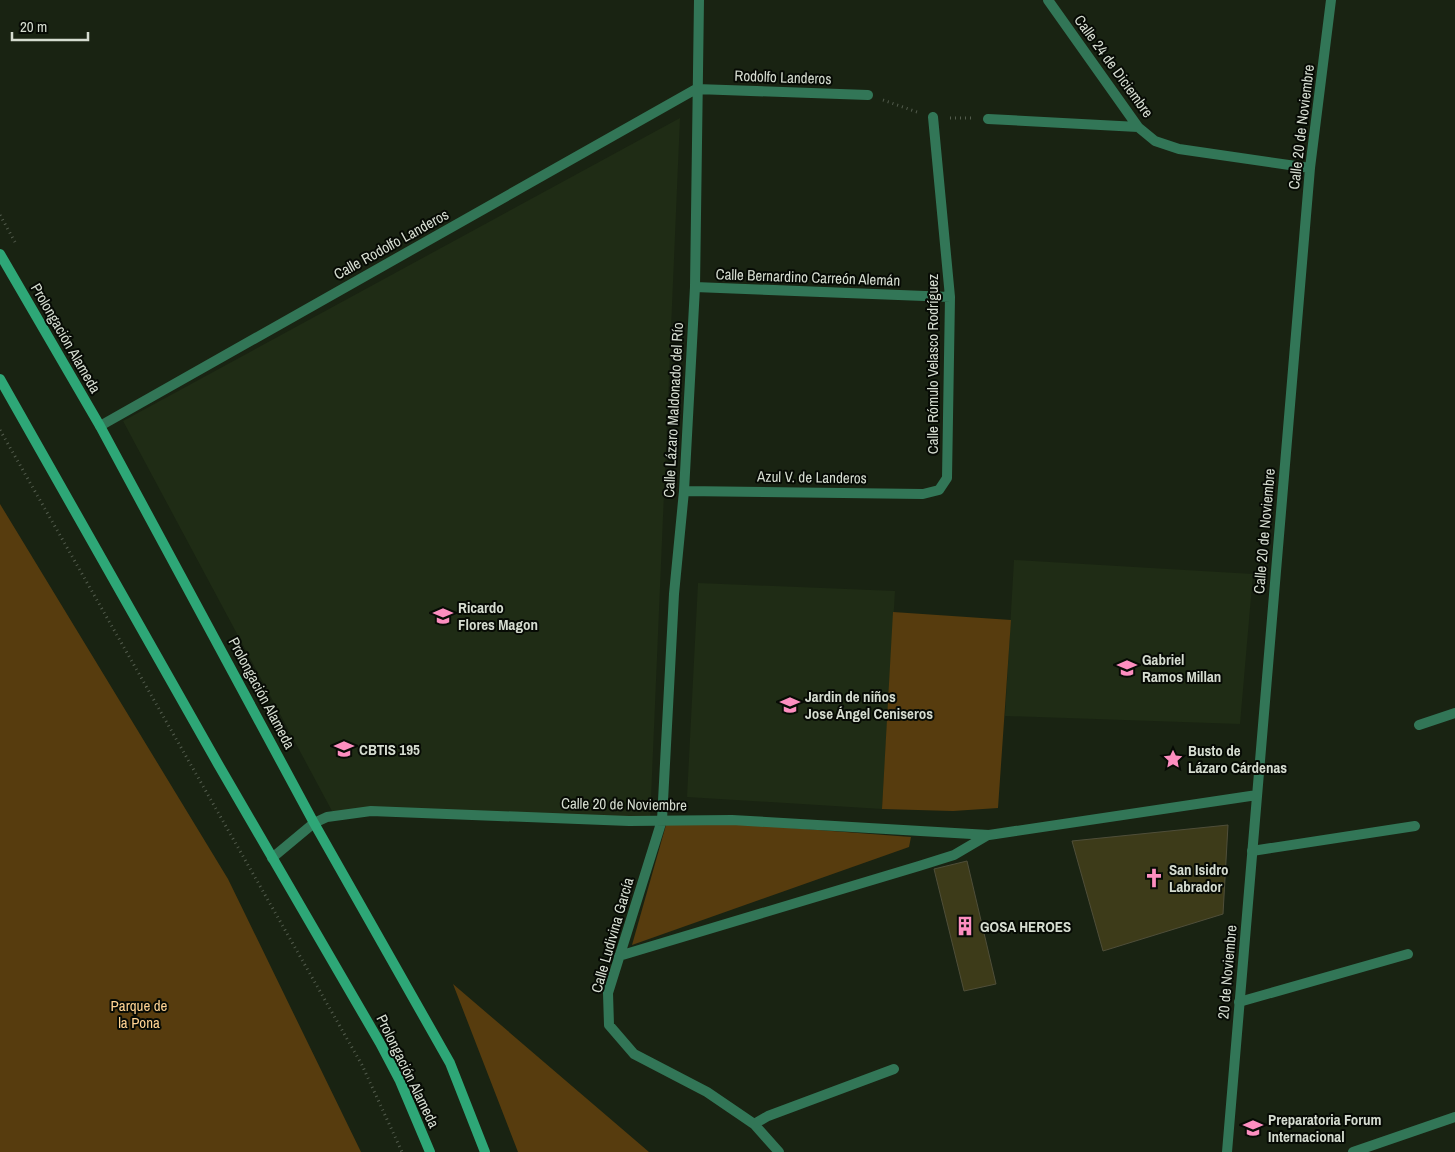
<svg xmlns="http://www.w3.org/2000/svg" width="1455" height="1152" viewBox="0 0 1455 1152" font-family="'Archivo Narrow',sans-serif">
	<rect width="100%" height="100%" fill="#192312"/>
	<path fill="#1f2c15" d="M680,118L650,822L332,811L123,421Z
		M1014,560L1253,574L1240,724L1005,716Z
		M698,583L895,591L882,809L687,797Z"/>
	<path fill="#573c0e" d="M0,504L228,879L361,1152H0Z
		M893,612L1011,620L998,808L953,811L882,809Z
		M738,824L911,837L909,847L632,945L666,825Z
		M453,984L649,1152H518Z"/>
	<path fill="#3d3b19" stroke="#4f4e39" d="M1228,825L1223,914L1103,951L1072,841Z
		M967,861L996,984L964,991L934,869Z"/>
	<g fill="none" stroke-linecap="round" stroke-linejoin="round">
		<path stroke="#535c4d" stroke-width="3" stroke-dasharray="1 4" stroke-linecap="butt" d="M883,100L917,112
			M950,118H971
			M0,215L15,242
			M0,430L362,1065L402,1152"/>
		<path stroke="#327657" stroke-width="10" d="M1252,851L1415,826
			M1239,1002L1408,954"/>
		<path stroke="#327657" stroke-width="10" d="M699,0L695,287L684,491L674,594L662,820L608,993L609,1025L634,1054L707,1092L754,1124L779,1152
			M1048,0L1138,127L1155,141L1179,149L1310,168
			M988,119L1138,127
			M695,287L950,297
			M100,426L696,89L868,95
			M684,491L923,494L939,490L947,478L950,297L933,117
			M1419,725L1455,713
			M272,858L314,823L327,817L371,811L629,821L732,820L989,835L1257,795
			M619,956L919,866L954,855L988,835
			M754,1124L768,1116L894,1069
			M1227,1152L1310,168L1331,0
			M1353,1152L1455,1117"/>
		<path stroke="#2ea777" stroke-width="10" d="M0,254L100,426L314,823L450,1063L485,1152
			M0,379L218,764L380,1043L400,1081L430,1152"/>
	</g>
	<defs>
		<symbol id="school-bare" viewBox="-9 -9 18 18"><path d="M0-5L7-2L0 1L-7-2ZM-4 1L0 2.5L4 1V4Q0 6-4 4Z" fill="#fd8ec0" stroke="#070b05" stroke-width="2.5" paint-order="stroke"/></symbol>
		<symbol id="sight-bare" viewBox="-9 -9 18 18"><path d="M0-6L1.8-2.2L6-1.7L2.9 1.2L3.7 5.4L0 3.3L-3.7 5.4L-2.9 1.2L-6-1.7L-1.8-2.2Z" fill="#fd8ec0" stroke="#070b05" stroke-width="2.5" paint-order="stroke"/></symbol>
		<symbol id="church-bare" viewBox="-9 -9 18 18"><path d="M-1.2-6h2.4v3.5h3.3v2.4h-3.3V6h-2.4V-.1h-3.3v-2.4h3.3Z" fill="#fd8ec0" stroke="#070b05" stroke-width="2.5" paint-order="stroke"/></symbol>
		<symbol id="building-bare" viewBox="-9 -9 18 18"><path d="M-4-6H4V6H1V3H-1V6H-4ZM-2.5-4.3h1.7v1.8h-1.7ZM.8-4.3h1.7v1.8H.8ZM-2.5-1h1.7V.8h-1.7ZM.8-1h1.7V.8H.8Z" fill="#fd8ec0" stroke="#070b05" stroke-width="2.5" paint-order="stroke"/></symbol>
		<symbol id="university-bare" viewBox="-9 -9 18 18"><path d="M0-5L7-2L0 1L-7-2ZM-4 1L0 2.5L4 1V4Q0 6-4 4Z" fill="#fd8ec0" stroke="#070b05" stroke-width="2.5" paint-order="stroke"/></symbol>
	</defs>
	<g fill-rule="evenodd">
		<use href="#school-bare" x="429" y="602" width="28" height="28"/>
		<use href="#school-bare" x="1113" y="654" width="28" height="28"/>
		<use href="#school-bare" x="776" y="691" width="28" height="28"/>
		<use href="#school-bare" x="330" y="735" width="28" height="28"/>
		<use href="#sight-bare" x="1159" y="745" width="28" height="28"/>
		<use href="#church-bare" x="1140" y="864" width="28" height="28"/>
		<use href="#building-bare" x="951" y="912" width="28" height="28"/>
		<use href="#university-bare" x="1239" y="1114" width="28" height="28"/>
	</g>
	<g text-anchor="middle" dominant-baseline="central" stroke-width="4" stroke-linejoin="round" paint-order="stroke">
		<g font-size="15" fill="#d5dcd0" stroke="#070b05">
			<text transform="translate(1114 66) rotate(54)">Calle 24 de Diciembre</text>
			<text transform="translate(783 77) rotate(2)">Rodolfo Landeros</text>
			<text transform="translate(1301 127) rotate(-83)">Calle 20 de Noviembre</text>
			<text transform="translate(391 244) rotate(-29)">Calle Rodolfo Landeros</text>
			<text transform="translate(808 277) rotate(2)">Calle Bernardino Carreón Alemán</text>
			<text transform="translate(66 338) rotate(60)">Prolongación Alameda</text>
			<text transform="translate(932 364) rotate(-90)">Calle Rómulo Velasco Rodríguez</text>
			<text transform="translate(673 410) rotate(-87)">Calle Lázaro Maldonado del Río</text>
			<text transform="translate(812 477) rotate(1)">Azul V. de Landeros</text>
			<text transform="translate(1264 531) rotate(-85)">Calle 20 de Noviembre</text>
			<text transform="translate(262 693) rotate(62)">Prolongación Alameda</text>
			<text transform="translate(624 804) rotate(1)">Calle 20 de Noviembre</text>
			<text transform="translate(612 935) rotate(-74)">Calle Ludivina García</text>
			<text transform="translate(1227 972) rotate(-85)">20 de Noviembre</text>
			<text transform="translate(408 1071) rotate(64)">Prolongación Alameda</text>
		</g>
		<g font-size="15" font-weight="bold" fill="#d5dcd0" stroke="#070b05" text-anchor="start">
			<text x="458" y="607">Ricardo<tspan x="458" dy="17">Flores Magon</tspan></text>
			<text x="1142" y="659">Gabriel<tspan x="1142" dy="17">Ramos Millan</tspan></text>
			<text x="805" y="696">Jardin de niños<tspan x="805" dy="17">Jose Ángel Ceniseros</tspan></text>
			<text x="359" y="749">CBTIS 195</text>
			<text x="1188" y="750">Busto de<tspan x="1188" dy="17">Lázaro Cárdenas</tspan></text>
			<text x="1169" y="869">San Isidro<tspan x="1169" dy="17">Labrador</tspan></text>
			<text x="980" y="926">GOSA HEROES</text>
			<text x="1268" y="1119">Preparatoria Forum<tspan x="1268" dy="17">Internacional</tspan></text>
		</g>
		<g font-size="15" fill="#ffd392" stroke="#070b05">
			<text x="139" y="1005">Parque de<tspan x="139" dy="17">la Pona</tspan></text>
		</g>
	</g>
	<path d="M12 32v8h76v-8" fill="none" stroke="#d5dcd0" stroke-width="2.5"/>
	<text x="20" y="32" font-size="15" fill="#d5dcd0" stroke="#070b05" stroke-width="4" paint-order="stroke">20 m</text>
</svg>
